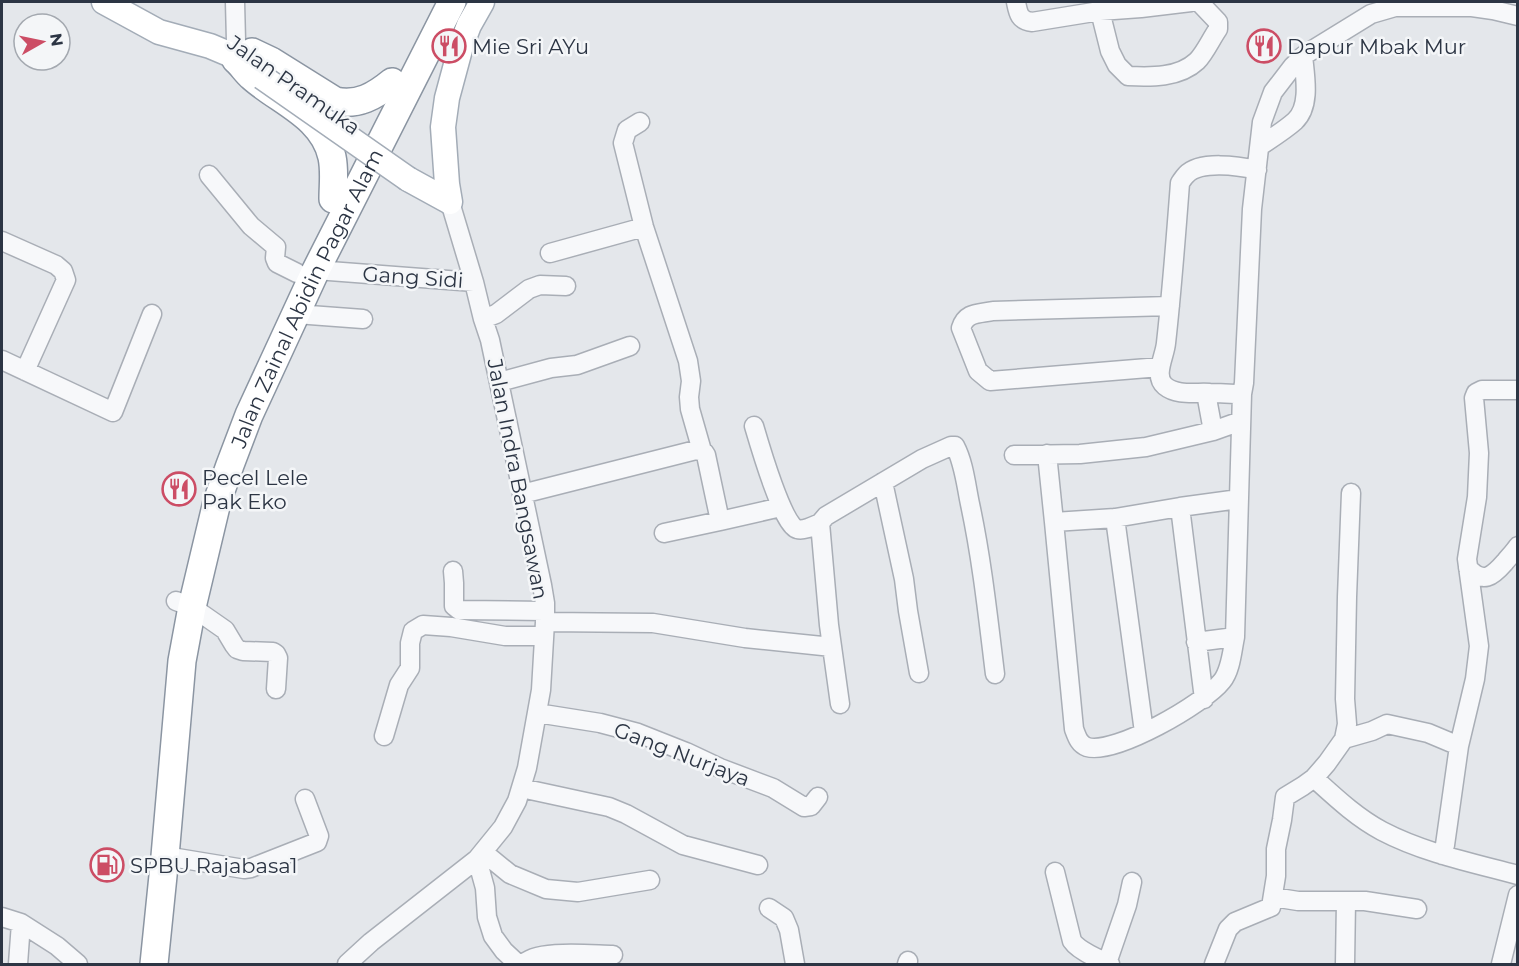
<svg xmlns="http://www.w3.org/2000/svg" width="1519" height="966" viewBox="0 0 1519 966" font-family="Montserrat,sans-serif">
	<rect width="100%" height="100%" fill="#e4e7eb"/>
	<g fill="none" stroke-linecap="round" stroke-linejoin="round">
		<defs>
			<path id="minor" d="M235,2L236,41
				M1016,2C1018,12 1019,21 1032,22L1100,11L1141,8L1191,2
				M1100,11L1110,51L1117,65L1128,76C1151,77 1179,78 1197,61C1205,53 1211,39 1218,29V22L1199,2
				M640,122L627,130L623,143L644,227L688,361L691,381L689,397L690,409L702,451
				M1260,146C1272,138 1285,130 1295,121C1311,106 1305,76 1303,56
				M209,175L251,226L276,247L275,258L277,263L297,273
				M2,241L56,265L63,271L66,280L25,371
				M550,253L644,227
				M316,270L474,282
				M296,314L363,319
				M483,319L496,314L529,289L540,285L566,286
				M2,360L113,412L152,314
				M1160,367L990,381L978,371L961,328C966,312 978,314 993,311L1170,306
				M499,382L551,368L577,365L630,346
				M1206,393L1213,431
				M1242,394C1231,394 1220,393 1210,393C1196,392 1177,396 1165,386C1153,376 1165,356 1166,343C1172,290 1176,236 1180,183C1182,180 1184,177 1186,175C1200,160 1239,166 1257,170
				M754,426C759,443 783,526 797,529C804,531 813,526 820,523
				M1047,454L1054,522
				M1014,455L1080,454L1146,447L1213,431L1241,421
				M883,482L904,579L908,611L919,673
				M522,494L696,450L704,452L706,455L720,521L781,507
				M1239,499L1180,507L1115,518L1054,522L1074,729C1077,737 1079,744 1087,747C1115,755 1204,704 1222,681C1231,670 1232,651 1235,637L1242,394L1244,383L1252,209L1262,122L1273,92L1293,66L1306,54L1371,14L1395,7H1472L1493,10L1518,16
				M1180,507L1204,699
				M1115,518L1144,732
				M664,533L720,521
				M1468,568C1483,584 1492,577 1505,562C1509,557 1514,552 1518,546
				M453,571L454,583V606L459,610L544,611
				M176,601L192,607L225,630L234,645L237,649L243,651L273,652L276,654L278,658L276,689
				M545,622L653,623L745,638L832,647
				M1196,642L1235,637
				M840,704L829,625L820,523L826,516L922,459L951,446H955C964,463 966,485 970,504C982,560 988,617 995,674
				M537,713L600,723L638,733L686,752L720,768L773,788L804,807L811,806L818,797
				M384,736L399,685L410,668V643L413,631L423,625L451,627L505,636H544
				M1344,739L1372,731L1387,724L1428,733L1459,746
				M1314,778C1335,797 1356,817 1382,831C1424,853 1473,863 1518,875
				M521,788L609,807L626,814L683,845L758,865
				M483,852L510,874L546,889L578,892L650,880
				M1442,855L1445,845L1459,746L1475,679L1479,646L1467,559L1477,497L1479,453L1474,398L1476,393L1482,390H1518
				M165,856L244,869L251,868L317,842L319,836L305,799
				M477,859L485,888L487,917L493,936L504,951L518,964
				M1055,872L1072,941C1078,950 1100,960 1110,964
				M1273,897L1298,901H1365L1417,909
				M769,908L784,918L789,930L795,964
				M2,917L21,923L57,946L78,964
				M1107,963L1127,905L1132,882
				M18,964L21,923
				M347,964L371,942L477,859L503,827L517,801L527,768L541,690L545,622V603L542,585L490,340L483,319L474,282L450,202
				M524,964C535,949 594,955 613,955
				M907,964L908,961
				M1214,964L1228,929L1235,922L1271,907L1276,876V849L1282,820L1285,797L1303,786L1314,778L1327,763L1344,739L1347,724L1345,699L1347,597L1351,493
				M1345,964L1346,901
				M1501,964L1518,895"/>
			<path id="major" d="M104,2L159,32L210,46L229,54L252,71
				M408,179L450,202
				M450,202L447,184L443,127L447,98L461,46L469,25L482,2"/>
			<g id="highway">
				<path d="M252,52L271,61L335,101C358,106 375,96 392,82"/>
				<path d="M236,60C242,65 246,72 252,77C280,102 323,116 332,157C335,171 333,185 333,199"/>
				<path id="s1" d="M154,964L165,856L182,661L192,607L217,502L230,465L249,415L316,270L452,2"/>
			</g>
		</defs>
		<use href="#minor" stroke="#a9aeb6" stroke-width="21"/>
		<use href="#major" stroke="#a3acb7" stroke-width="27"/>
		<use href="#highway" stroke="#8b95a2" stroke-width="30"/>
		<use href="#minor" stroke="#f7f8fa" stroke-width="18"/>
		<use href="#major" stroke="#fff" stroke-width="24"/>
		<use href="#highway" stroke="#fff" stroke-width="27"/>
		<defs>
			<path id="major-bridge" d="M262,77L408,179"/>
		</defs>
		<use href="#major-bridge" stroke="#a3acb7" stroke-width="27" stroke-linecap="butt"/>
		<use href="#major-bridge" stroke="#fff" stroke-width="24"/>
	</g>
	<defs>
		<symbol id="restaurant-ring" viewBox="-11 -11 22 22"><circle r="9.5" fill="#f4f6f8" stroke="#cc4d65" stroke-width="1.5"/><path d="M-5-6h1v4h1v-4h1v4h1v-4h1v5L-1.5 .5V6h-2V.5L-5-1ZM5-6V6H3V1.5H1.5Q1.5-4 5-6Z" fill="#cc4d65"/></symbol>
		<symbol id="fuel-ring" viewBox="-11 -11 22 22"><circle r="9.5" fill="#f4f6f8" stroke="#cc4d65" stroke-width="1.5"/><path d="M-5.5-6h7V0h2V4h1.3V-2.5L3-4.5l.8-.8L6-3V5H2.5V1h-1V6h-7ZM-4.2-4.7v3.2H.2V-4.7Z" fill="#cc4d65"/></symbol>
	</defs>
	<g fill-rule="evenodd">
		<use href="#restaurant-ring" x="430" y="27" width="38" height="38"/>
		<use href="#restaurant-ring" x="1245" y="27" width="38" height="38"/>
		<use href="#restaurant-ring" x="160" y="470" width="38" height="38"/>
		<use href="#fuel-ring" x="88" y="846" width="38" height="38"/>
	</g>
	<g text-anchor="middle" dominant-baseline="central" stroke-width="5" stroke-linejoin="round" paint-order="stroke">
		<g font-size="21" fill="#2c3544" stroke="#f4f6f8" text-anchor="start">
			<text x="472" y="46">Mie Sri AYu</text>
			<text x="1287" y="46">Dapur Mbak Mur</text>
			<text x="202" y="477">Pecel Lele<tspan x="202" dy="24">Pak Eko</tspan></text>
			<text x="130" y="865">SPBU Rajabasa1</text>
		</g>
		<g font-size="21" fill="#2c3544" stroke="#f4f6f8">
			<text transform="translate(294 85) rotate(35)">Jalan Pramuka</text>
			<text transform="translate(413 277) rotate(4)">Gang Sidi</text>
			<text stroke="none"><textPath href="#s1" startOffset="690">Jalan Zainal Abidin Pagar Alam</textPath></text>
			<text transform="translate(518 479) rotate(79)">Jalan Indra Bangsawan</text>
			<text transform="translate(682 754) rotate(21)">Gang Nurjaya</text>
		</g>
	</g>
	<rect width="1519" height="966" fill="none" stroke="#2c3544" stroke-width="6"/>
	<g transform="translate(42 42) rotate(81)"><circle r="28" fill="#f4f6f8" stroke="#a4a9b0" stroke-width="1.5"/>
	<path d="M0-4.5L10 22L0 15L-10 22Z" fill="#cc4d65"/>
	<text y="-9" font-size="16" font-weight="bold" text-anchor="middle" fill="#2c3544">N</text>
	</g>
</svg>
